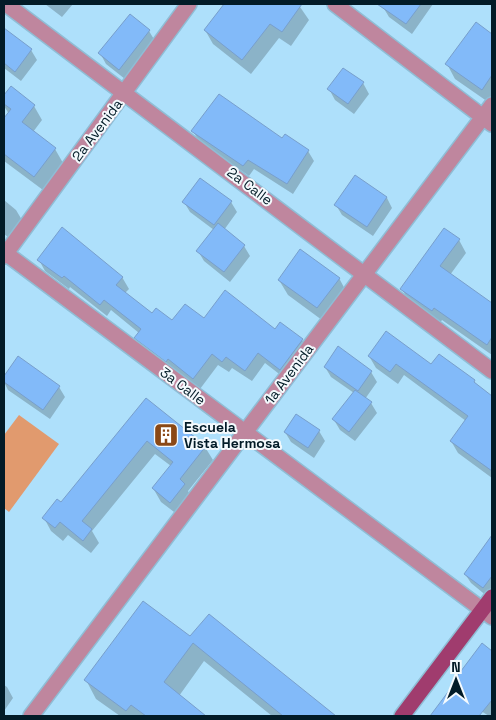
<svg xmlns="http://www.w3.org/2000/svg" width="496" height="720" viewBox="0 0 496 720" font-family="'Space Grotesk',sans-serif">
	<rect width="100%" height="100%" fill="#aee0fb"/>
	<path fill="#e19a6e" d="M19,415L59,444L9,512L4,508V435Z"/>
	<path fill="#0003" d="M45,4H73L62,17Z
		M226,4H298L309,20L291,46L279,38L251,74L213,44L205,30Z
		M385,4H433L412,34L389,17L383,7Z
		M130,16L149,31L155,41L125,79L106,64L100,53Z
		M476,24L492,35V102L491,104L455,79L447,64Z
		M4,29L31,50L37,60L21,81L4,68Z
		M363,83L369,94L354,114L335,100L329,89Z
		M11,87L34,106L42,120L33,132L55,149L63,163L43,190L4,161V121L9,114L4,106V97Z
		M193,131L282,140L308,151L314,161L293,194L254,169L249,176L199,141Z
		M356,177L387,198L392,208L373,236L342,215L336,205Z
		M4,200L16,210L22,220L8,237L4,234Z
		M184,202H231L237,212L224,230L244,246L250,256L230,282L204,261L198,251L214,230L190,212Z
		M459,240L466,253L450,275L492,304V355L442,320L440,323L409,302L402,289Z
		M39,260L122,277L129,289L125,293L153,315L173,322L204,319L275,330L280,324L302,340L309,351L287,380L265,363L252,381L232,368L229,372L218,365L200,389L175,370L173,372L142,349L136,338L139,333L111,310L107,316L70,287L69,289L45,271Z
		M339,278L347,293L326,323L288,295L279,280Z
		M369,356L431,366L474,381L477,386L492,397V478L458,453L451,441L466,421L404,375L398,384L376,368Z
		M18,358L59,387L65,397L50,419L8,390L4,382V378Z
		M325,367L371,372L377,382L365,399L371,403L377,413L355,441L340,430L334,420L354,393L331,377Z
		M146,400L205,447L213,460L188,491L192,498L178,515L161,502L153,488L171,466L155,454L92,531L99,543L91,553L68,535L63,541L51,531L44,518L61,504Z
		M319,431L325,441L314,458L291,442L285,432Z
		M492,538V592L488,597L471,583L465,574Z
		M209,615L334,716H272L204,661L179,696L204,716H120L96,699L86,680L191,638Z
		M483,645L492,652V716H489L481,711L477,716H432L455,685L454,683Z
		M4,685L7,687L13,698L4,711Z"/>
	<path fill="#82baf9" stroke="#789fcc" d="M224,4H302L282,32L270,24L242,60L204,30Z
		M377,4H421L406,24Z
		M130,14L150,30L119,70L98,53Z
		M476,22L492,34V75L482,90L445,64Z
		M4,28L32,49L15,72L4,63Z
		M343,68L364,82L348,104L327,89Z
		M11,86L35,105L22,122L56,148L34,177L4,154V118L11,109L4,104V95Z
		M219,94L282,138L285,134L309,150L287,184L248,160L243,166L191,131Z
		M355,175L387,197L367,227L334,205Z
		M200,178L232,201L214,225L182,202Z
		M218,223L245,245L224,272L196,251Z
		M62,227L123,277L116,285L152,313L156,308L172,320L185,304L204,318L225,290L275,329L280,322L303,339L280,370L258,353L245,371L226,357L222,362L212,354L193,379L168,359L166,362L134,338L141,329L104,300L100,305L64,276L62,278L37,260Z
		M444,228L460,239L440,266L492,303V337L487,345L434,308L432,311L400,289Z
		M300,249L340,278L317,308L278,280Z
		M386,331L431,364L439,354L475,380L474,382L492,396V471L450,441L468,416L396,364L390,372L368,356Z
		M338,346L372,371L358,391L324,367Z
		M18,356L60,386L43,410L4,382V376Z
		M355,390L372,402L349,432L332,419Z
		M146,398L206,446L180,479L185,484L170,503L152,488L173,462L147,441L82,521L92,529L83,541L60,522L55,528L42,518L57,499L61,502Z
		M296,414L320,430L308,448L284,432Z
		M492,535V576L483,588L464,574Z
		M143,601L190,636L209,614L336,716H283L193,643L164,682L206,716H146L131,705L126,711L84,680Z
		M482,643L492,651V700L479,716H430L454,684L452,683Z"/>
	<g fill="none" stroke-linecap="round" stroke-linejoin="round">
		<defs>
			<path id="minor" d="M6,4L492,371
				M335,4L492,124
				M4,252L492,617
				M4,256L189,4
				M31,716L492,105"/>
			<path id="major" d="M402,716L492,597"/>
		</defs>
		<use href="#minor" stroke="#8fbdd5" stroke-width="18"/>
		<use href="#major" stroke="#8fbdd5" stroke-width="18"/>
		<use href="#minor" stroke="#bf869e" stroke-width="15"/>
		<use href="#major" stroke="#a03c6e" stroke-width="15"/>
	</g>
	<defs>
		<symbol id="building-square" viewBox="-11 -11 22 22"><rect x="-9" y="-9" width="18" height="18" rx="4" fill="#8a4816" stroke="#f4fafd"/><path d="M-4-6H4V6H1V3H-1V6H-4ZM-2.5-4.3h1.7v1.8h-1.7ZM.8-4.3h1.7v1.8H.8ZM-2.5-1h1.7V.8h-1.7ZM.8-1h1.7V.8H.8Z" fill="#fff"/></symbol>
	</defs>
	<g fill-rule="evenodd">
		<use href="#building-square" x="152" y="421" width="28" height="28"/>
	</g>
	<g text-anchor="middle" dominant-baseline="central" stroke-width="4" stroke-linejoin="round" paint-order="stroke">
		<g font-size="14" fill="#021b27" stroke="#f4fafd">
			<text transform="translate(97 130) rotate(-53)">2a Avenida</text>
			<text transform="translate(250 186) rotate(37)">2a Calle</text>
			<text transform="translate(289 374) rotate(-53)">1a Avenida</text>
			<text transform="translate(183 386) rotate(37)">3a Calle</text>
		</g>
		<g font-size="14" font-weight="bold" fill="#021b27" stroke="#f4fafd" text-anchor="start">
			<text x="184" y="427">Escuela<tspan x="184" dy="16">Vista Hermosa</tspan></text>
		</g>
	</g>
	<rect width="496" height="720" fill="none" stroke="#021b27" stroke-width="10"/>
	<g transform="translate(456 680)" stroke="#f4fafd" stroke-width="4" paint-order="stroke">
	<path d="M0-4L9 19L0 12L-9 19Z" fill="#021b27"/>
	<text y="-8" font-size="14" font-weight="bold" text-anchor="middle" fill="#021b27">N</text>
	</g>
</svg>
